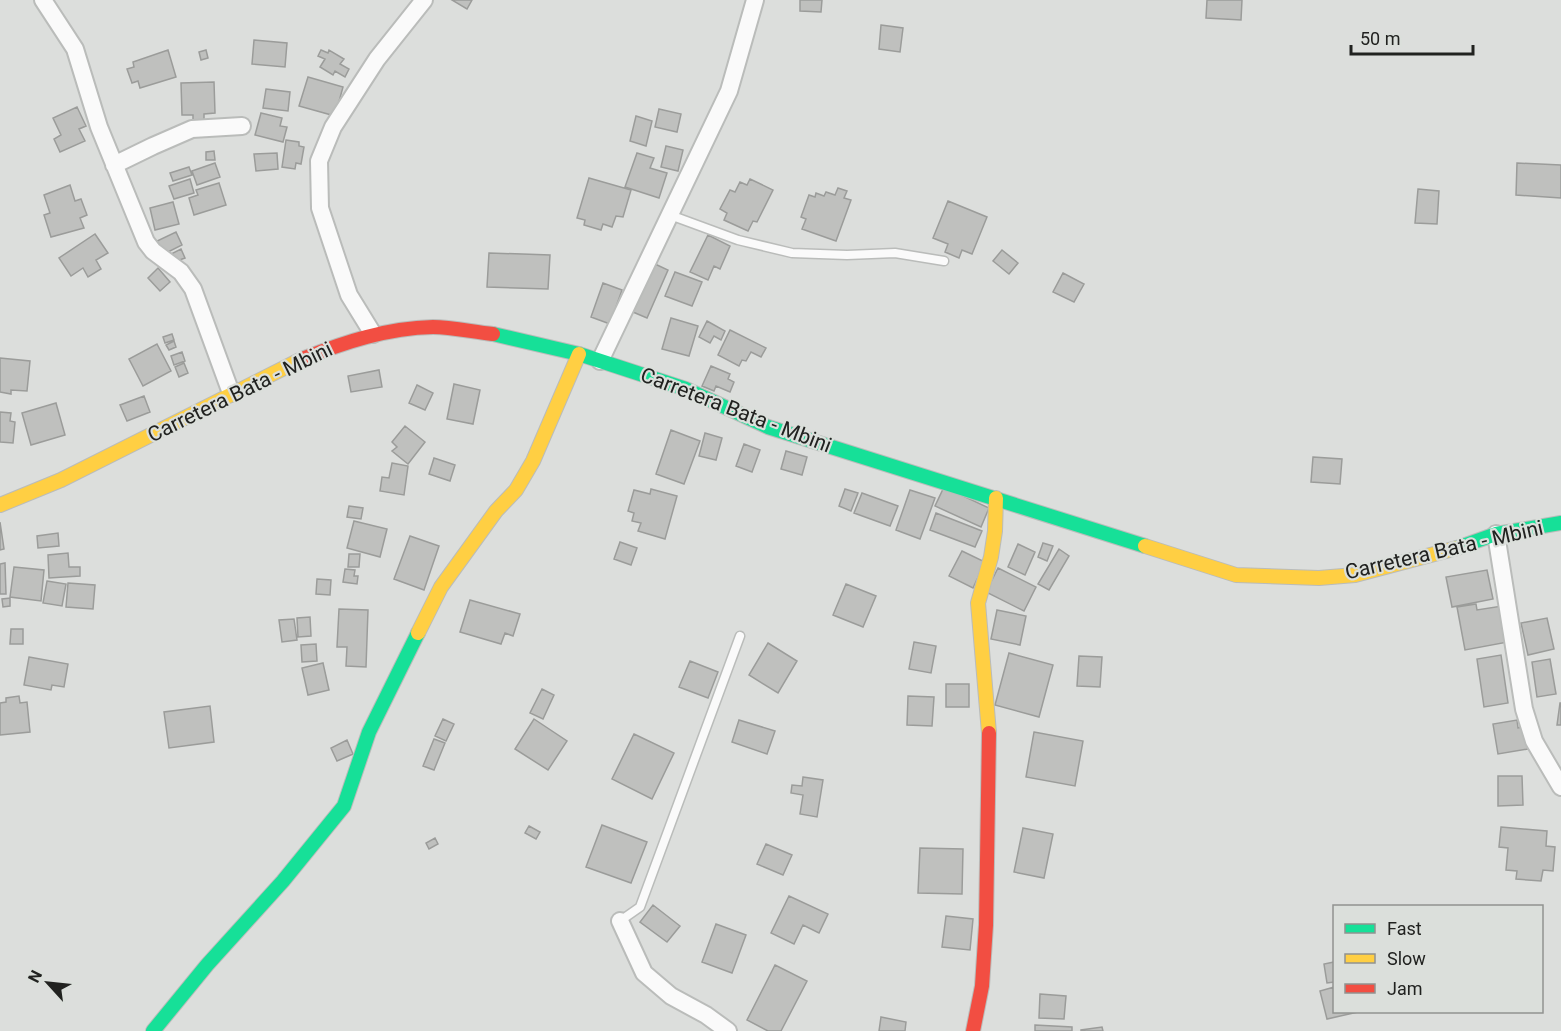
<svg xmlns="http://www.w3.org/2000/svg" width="1561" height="1031" viewBox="0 0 1561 1031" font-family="Roboto,sans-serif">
	<rect width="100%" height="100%" fill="#dcdedc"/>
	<path fill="#bfc0be" stroke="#9b9c9a" stroke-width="1.5" d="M452,0H472L467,9Z
		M800,0H822L821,12L800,11Z
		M1207,0H1242L1241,20L1206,18Z
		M881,25L903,28L900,52L879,49Z
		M254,40L287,43L285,67L252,64Z
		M168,50L176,77L140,88L138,81L132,83L127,69L134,67L133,62Z
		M206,50L208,58L201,60L199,52Z
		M321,50L328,53L329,50L344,59L340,64L349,69L345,77L335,71L333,75L320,67L325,59L318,56Z
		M308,77L343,87L335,116L299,106Z
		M214,82L215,113L204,114V121H193V115H182L181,83Z
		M266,89L290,92L288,111L263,108Z
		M77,107L86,126L79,129L85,141L60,152L54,139L61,135L53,118Z
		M659,109L681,114L677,132L655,127Z
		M261,113L282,118L280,126L287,127L283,142L255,135Z
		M636,116L652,121L646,146L630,141Z
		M286,140L299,142V146L304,147L301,164L296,163L295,169L282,167Z
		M666,146L683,150L678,171L661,167Z
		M214,151L215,160H206V152Z
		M277,153L278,169L256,171L254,154Z
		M637,153L654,158L650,168L667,173L659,198L625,187Z
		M215,163L220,177L197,185L192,171Z
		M1517,163L1561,165V198L1516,195Z
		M189,167L192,175L173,181L170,173Z
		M589,178L631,190L623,217L616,216L612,227L603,224L601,230L584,225L585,220L577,218Z
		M190,179L194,193L174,199L169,186Z
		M750,179L773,190L757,222L753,221L748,231L724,220L727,213L720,209L730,190L735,192L740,182L747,185Z
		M219,183L226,205L194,215L189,198L198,195L196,190Z
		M70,185L75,201L81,199L87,215L80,218L84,228L51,237L44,215L50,213L44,195Z
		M838,188L847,191L844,198L851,200L836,241L802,229L806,219L801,217L809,195L815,197L816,193L824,196L826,192L835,195Z
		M1418,189L1439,191L1437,224L1415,223Z
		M948,201L987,217L972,254L962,250L959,258L945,252L948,244L933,238Z
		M173,202L179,224L155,230L150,208Z
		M176,232L182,245L164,254L157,241Z
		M95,234L108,253L96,260L101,269L88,277L83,268L71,276L59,258Z
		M708,235L730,246L720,269L714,266L708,280L690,272Z
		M181,249L185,258L174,262L171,254Z
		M1002,250L1018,263L1009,274L993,261Z
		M489,253L550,255L548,289L487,287Z
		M655,264L668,270L647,318L633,312Z
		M158,268L170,282L160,291L148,278Z
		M675,272L702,282L692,306L665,296Z
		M1063,273L1084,284L1074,302L1053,292Z
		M603,283L622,290L610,324L591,317Z
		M671,318L698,326L689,356L662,349Z
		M707,321L725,331L721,340L714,336L710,343L699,337Z
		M730,330L766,348L761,357L751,352L746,361L742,360L739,366L718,355Z
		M172,334L174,340L165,343L163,337Z
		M174,341L176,347L169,350L166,345Z
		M157,344L171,371L143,386L129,359Z
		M182,352L185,361L174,365L171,356Z
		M0,358L30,361L27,391L11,390V394L0,392Z
		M184,363L188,373L179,377L175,367Z
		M711,366L730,374L728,379L734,382L730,392L716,386L714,391L702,386Z
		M379,370L382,387L351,392L348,376Z
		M454,384L480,390L473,424L447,419Z
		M417,385L433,393L425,410L409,403Z
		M144,396L150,412L127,421L120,405Z
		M56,403L65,435L31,445L22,413Z
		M0,412L11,413L10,421L15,422L13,443L0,442Z
		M405,426L425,442L408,464L392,451L397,447L392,442Z
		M671,430L700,441L684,484L656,474Z
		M705,433L722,438L716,460L699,456Z
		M744,444L760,450L752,472L736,466Z
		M786,451L807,457L802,475L781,469Z
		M1313,457L1342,459L1340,484L1311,482Z
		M434,458L455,465L450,481L429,474Z
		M392,463L408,466L404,495L380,491L382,477L389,478Z
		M944,487L989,508L981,527L935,506Z
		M651,489L677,496L665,539L638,531L641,523L632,521L634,513L628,511L634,490L650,494Z
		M845,489L858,493L851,511L839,506Z
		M910,490L935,498L920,539L896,530Z
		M862,493L898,506L890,526L854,513Z
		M349,506L363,508L361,519L347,517Z
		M936,513L982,531L975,547L930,530Z
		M354,521L387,529L380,557L347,548Z
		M0,522L4,549L0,550Z
		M58,533L59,546L38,548L37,536Z
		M410,536L439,546L424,590L394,579Z
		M620,542L637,548L631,565L614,559Z
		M1043,543L1053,546L1047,561L1038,557Z
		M1018,544L1035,552L1025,575L1008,567Z
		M1059,549L1069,556L1049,590L1038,584Z
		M962,551L985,562L973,588L949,576Z
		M68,553L69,567H80V576L49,578L48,555Z
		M349,554H360L359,567H348Z
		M5,563L6,594H0V564Z
		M14,567L44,570L41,601L10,597Z
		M998,568L1036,587L1024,611L986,592Z
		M345,569L355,570L354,576H358L357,584L343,582Z
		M1487,570L1493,599L1452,607L1446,577Z
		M317,579L331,580L330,595L316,594Z
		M47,581L66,584L62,606L43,603Z
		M68,583L95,585L93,609L66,607Z
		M846,584L876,596L863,627L833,615Z
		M10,598V606L3,607L2,599Z
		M470,600L520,614L513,636L505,633L501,644L460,632Z
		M1476,604L1477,610L1502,606L1508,642L1465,650L1457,607Z
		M339,609L368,610L366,667L346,666L347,647H337Z
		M997,610L1026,616L1020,645L991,639Z
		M310,617L311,636L298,637L297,618Z
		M1547,618L1554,649L1528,655L1521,623Z
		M294,619L297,640L282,642L279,620Z
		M11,629H23V644H10Z
		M914,642L936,646L931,673L909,669Z
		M768,643L797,661L778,693L749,675Z
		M316,644L317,661L302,662L301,645Z
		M1009,653L1053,665L1039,717L995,705Z
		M1501,655L1508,703L1484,707L1477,659Z
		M1079,656L1102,657L1100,687L1077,686Z
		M29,657L68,664L64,687L52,685L51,690L24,685Z
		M1550,659L1556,694L1537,697L1532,662Z
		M690,661L718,672L708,698L679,687Z
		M323,663L329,690L308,695L302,668Z
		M946,684H969V707H946Z
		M542,689L554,695L543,719L530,713Z
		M19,696L20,703L27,702L30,732L0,735V703L6,702V698Z
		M908,696L934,697L932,726L907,725Z
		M1560,703H1561V725H1557Z
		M210,706L214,742L169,748L164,712Z
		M443,719L454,724L446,741L435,736Z
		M534,719L567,741L548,770L515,749Z
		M739,720L775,731L767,754L732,742Z
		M1517,720L1518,728L1525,727L1528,749L1498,754L1493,724Z
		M1034,732L1083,741L1075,786L1026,777Z
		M634,734L674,753L652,799L612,779Z
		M434,739L445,743L434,770L423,766Z
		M347,740L353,754L337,761L331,748Z
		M1498,776H1522L1523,805L1498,806Z
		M803,777L823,780L817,817L800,814L803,795L791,793L792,785L802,786Z
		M602,825L647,842L631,883L586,867Z
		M529,826L540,832L536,839L525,833Z
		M1501,827L1547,831L1546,846L1555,847L1553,871L1543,870L1541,881L1516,879L1517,871L1506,870L1508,848L1499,847Z
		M1023,828L1053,834L1044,878L1014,872Z
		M435,838L438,844L429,849L426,843Z
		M766,844L792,855L783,875L757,864Z
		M920,848L963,849L962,894L918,893Z
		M789,896L828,914L819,933L803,925L794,944L771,933Z
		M653,905L680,926L667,942L640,922Z
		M946,916L973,919L970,950L942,947Z
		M716,924L746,935L732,973L702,962Z
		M1334,962V982L1327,983L1324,964Z
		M775,965L807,981L781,1031H768L747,1020Z
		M1334,987V1012H1358L1327,1019L1320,991Z
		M1040,994L1066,996L1064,1019L1039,1018Z
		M881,1017L906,1022L905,1031H879Z
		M1035,1025L1072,1027V1031H1035Z
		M1102,1027L1103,1031H1081V1030Z"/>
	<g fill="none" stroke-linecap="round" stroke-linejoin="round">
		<defs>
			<path id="lane" d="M670,215L738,240L792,253L847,255L895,253L944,261
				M620,921L640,907L740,636"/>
			<path id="street" d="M43,0L75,49L99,127L146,242L153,251L181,272L193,289L231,393
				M114,165L153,146L192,129L242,126
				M373,334L349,295L320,208L319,161L333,127L377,59L424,0
				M600,361L729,91L755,0
				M1496,534L1524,709L1534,741L1561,787
				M620,921L644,973L671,996L706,1015L728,1031"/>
			<path id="fast" d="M493,334L579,354L686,389L768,427L1145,546
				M1457,548L1496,534L1561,523
				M153,1031L207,965L283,881L344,806L369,732L418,633"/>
			<path id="slow" d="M0,505L61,480L302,359
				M1145,546L1236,575L1319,578L1355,575L1457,548
				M418,633L441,587L496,511L516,490L533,461L579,354
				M989,733L978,603L991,557L995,531L996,498"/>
			<path id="jam" d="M302,359C345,342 387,328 433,327C452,327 473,332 493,334
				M973,1031L982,986L986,925L989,733"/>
		</defs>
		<use href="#lane" stroke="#babcba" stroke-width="11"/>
		<use href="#street" stroke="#babcba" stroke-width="20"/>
		<use href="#fast" stroke="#babcba" stroke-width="16"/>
		<use href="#slow" stroke="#babcba" stroke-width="16"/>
		<use href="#jam" stroke="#babcba" stroke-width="16"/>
		<use href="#lane" stroke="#fafafa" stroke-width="8"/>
		<use href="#street" stroke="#fafafa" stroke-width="16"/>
		<use href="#fast" stroke="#16e098" stroke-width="14"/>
		<use href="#slow" stroke="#ffcf43" stroke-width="14"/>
		<use href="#jam" stroke="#f24e42" stroke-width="14"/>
	</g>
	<g text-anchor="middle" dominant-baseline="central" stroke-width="4.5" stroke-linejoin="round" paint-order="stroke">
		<g font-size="21" fill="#212220" stroke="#dbdfdb">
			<text transform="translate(240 392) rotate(-26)">Carretera Bata - Mbini</text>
			<text transform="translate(736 410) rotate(21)">Carretera Bata - Mbini</text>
			<text transform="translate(1444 550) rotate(-13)">Carretera Bata - Mbini</text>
		</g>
	</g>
	<rect x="1333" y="905" width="210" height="108" fill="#dbdfdb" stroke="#919390" stroke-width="1.5"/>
	<rect x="1345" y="924" width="30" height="9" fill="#16e098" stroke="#919390" stroke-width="1.5"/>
	<text x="1387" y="935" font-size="18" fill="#212220">Fast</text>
	<rect x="1345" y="954" width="30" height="9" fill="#ffcf43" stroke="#919390" stroke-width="1.5"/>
	<text x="1387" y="965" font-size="18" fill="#212220">Slow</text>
	<rect x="1345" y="984" width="30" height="9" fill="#f24e42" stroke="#919390" stroke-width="1.5"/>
	<text x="1387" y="995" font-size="18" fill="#212220">Jam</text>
	<g transform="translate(48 983) rotate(297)" stroke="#dbdfdb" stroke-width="4.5" paint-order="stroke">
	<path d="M0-4.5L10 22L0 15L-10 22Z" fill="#212220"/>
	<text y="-9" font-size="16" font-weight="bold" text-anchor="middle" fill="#212220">N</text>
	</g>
	<path d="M1351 45v9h122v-9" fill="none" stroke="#212220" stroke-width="3"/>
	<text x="1360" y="45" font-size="18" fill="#212220" stroke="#dbdfdb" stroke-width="4.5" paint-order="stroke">50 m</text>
</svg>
